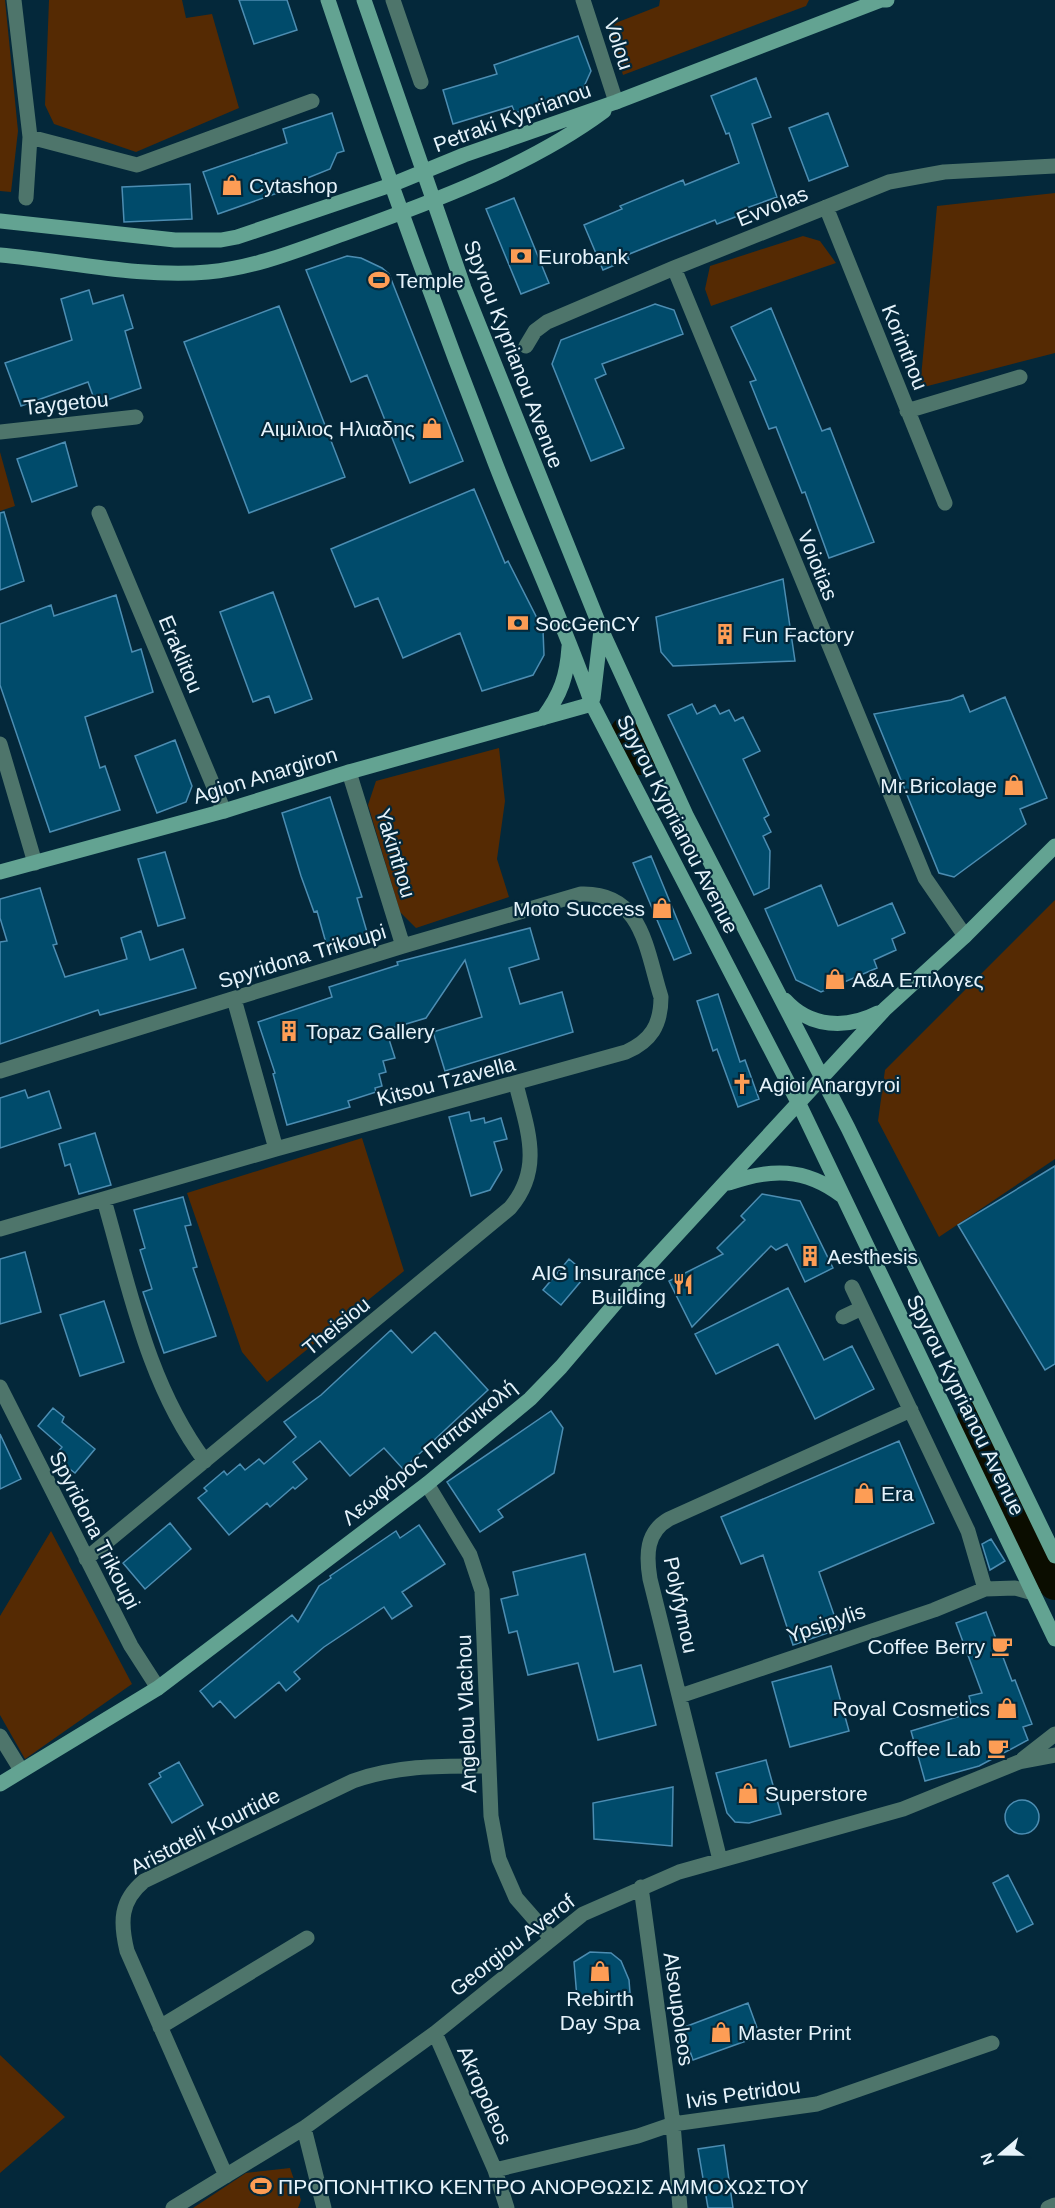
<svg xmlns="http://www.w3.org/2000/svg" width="1055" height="2208" viewBox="0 0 1055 2208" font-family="Helvetica,sans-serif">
	<rect width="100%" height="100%" fill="#04283a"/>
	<path fill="#552a03" d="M0,0H5L18,131L11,192L0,191Z
		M49,0H182L186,18L212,14L239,108L136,152L54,124L45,105Z
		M660,0H809L806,6L623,75L608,26L659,6Z
		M1055,193V353L920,388L937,206Z
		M803,236L820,241L836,263L711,306L705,289L710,266Z
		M0,452L15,506L0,511Z
		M499,748L505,801L497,859L509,897L416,928L400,912L368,805L376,781Z
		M1055,900V1159L939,1237L878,1121L885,1070Z
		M362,1138L404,1271L267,1382L242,1352L187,1193Z
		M51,1531L132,1684L25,1759L0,1715V1616Z
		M0,2055L65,2117L0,2173Z
		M290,2168L301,2200L298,2208H193L246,2173Z"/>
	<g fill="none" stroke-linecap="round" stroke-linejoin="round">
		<path stroke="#0b0d00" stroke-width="34" d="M627,733L640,758
			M974,1419L1055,1583"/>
	</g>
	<path fill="#004b6b" stroke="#4c8db2" stroke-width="1.5" d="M239,0H287L297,30L254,44Z
		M578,36L591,71L582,91L515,113L512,106L453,124L443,90L497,74L494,65Z
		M756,78L771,117L752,124L777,197L741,210L743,214L717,224L715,220L664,240L627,255L629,259L603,270L584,225L622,209L620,206L683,180L685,185L739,163L729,133L726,134L711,96Z
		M332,113L344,151L337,153L330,169L305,179L306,183L218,214L203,172L287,143L283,129Z
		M828,113L848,166L809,181L789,128Z
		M190,184L192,219L124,222L122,187Z
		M514,198L549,283L521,294L486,209Z
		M347,256L361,258L382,268L389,274L463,461L410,483L367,375L351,382L306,270Z
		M89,290L93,304L123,295L133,328L125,331L141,388L96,404L88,382L21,406L5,363L72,340L61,299Z
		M655,304L674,310L683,334L602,364L606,374L595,379L624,448L591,461L552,364L561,340Z
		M279,306L345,477L249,513L184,342Z
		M771,308L822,431L830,428L874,542L829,558L805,492L802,493L776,427L769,429L750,382L756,380L731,327Z
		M65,442L77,486L32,502L17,459Z
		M474,489L505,563L508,561L543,630L544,655L533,675L482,691L460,633L403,658L378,598L355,607L331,549Z
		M4,512L24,581L0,590V513Z
		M783,579L795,661L673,666L661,652L656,617Z
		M273,592L312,699L275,713L269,696L253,702L220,612Z
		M116,595L132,652L141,649L153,692L85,717L100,768L105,766L120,810L50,832L0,685V624L51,605L54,616Z
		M963,695L970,712L1005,697L1047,798L1020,809L1026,824L954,877L939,873L874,714L951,700Z
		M692,704L697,714L715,705L720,714L729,710L735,721L743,717L760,751L743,759L769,815L764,818L771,832L763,836L770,851L769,888L754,895L668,715Z
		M175,740L192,786L186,802L157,813L135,756Z
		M330,797L362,897L357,898L369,939L328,950L317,911L314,912L301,876L282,813Z
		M165,852L185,918L158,926L138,859Z
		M651,856L691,953L674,960L633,863Z
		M821,885L838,926L892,903L905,933L892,939L896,950L874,960L877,968L821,992L796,980L765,909Z
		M40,888L57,944L53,945L65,977L127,959L121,938L141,931L150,960L183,949L196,988L100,1015L98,1010L0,1044V942L7,941L0,918V899Z
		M530,928L539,959L509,968L520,1004L562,992L573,1032L445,1071L433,1032L482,1017L465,960L426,1018L386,1030L395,1058L383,1061L386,1072L379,1074L382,1086L375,1088L376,1092L348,1101L350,1107L287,1125L273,1074L275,1073L258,1022L332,997L329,987L398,965L397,962Z
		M718,994L740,1062L745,1060L759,1099L738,1107L717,1049L713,1051L697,1001Z
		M25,1090L28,1098L49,1091L61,1128L0,1148V1098Z
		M469,1112L471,1121L484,1118L485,1123L501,1118L507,1139L494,1142L502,1170L490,1190L471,1196L449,1117Z
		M95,1133L111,1185L79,1194L70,1164L65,1166L59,1144Z
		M1055,1166V1364L1045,1370L958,1225Z
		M762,1194L800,1201L833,1268L805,1282L787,1244L776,1250L771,1246L692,1327L669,1281L723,1254L717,1248L745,1220L741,1216Z
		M183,1197L191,1225L185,1226L197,1267L193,1268L216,1336L164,1353L143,1292L152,1289L140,1250L145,1248L134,1210Z
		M25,1252L41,1312L0,1324V1259Z
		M569,1259L587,1274L561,1305L543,1290Z
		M788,1288L824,1360L852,1346L874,1389L815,1419L778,1344L716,1374L695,1334Z
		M104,1301L124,1362L80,1376L60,1315Z
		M391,1330L412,1353L435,1332L488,1390L403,1469L384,1448L350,1476L320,1441L293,1462L307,1479L295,1489L293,1487L270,1507L267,1503L229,1535L198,1498L207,1491L204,1488L224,1471L227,1475L240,1464L245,1470L259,1459L264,1464L296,1437L284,1422L321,1395Z
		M53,1408L64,1417L62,1422L95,1449L75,1473L54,1457L62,1447L38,1426Z
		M551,1411L563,1428L554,1473L498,1510L503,1517L480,1532L447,1482Z
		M0,1434L21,1479L0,1489Z
		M899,1441L934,1523L819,1572L839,1629L793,1645L763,1555L741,1564L721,1517Z
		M170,1523L191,1549L145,1589L123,1563Z
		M419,1525L445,1564L402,1592L412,1606L392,1619L384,1607L324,1647L294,1672L300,1679L286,1691L279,1682L235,1718L220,1701L213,1707L200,1691L292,1615L298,1622L319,1586L331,1578L330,1576L396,1531L400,1538Z
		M991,1539L1005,1561L990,1570L982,1544Z
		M585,1554L614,1672L641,1665L656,1725L598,1740L578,1663L528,1675L517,1631L509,1633L501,1599L518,1595L513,1572Z
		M986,1612L1012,1681L1015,1680L1032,1724L1023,1727L1028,1740L979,1766L925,1781L911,1731L967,1714L966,1711L972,1708L969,1696L982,1693L956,1623Z
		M831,1666L849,1731L790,1747L772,1682Z
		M766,1760L781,1814L749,1823L735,1822L727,1813L716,1773Z
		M179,1762L203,1805L172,1823L149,1784L161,1777L159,1773Z
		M673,1787L672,1846L594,1839L593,1803Z
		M1005 1817a17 17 0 1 1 34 0a17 17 0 1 1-34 0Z
		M1008,1875L1033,1924L1017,1932L993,1883Z
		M590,1952L611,1953L621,1961L629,1980L630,1993L577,1998L574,1962Z
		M748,2003L760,2036L693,2060L682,2028Z
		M724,2145L733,2208H708L698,2149Z"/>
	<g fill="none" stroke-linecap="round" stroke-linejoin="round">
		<path stroke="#4e756b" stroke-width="15" d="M14,0L30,137L26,198
			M393,0L421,82
			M583,0L616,102
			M30,137L137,165L312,101
			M826,207L945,503
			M674,268L925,878L965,936
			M526,346L535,331L547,322L674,268L889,182L944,172L1055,166
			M907,411L1020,377
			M0,432L136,417
			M99,513L224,811
			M0,744L35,863
			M349,772L403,946
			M234,999L276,1149
			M0,1071L403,946L581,894C643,892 646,950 661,997C661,1025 651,1041 626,1052L276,1149L0,1229
			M104,1200C130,1290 148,1385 205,1461
			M852,1287L968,1531L985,1589
			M843,1317L862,1308
			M0,1387L131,1646L158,1688
			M427,1484L470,1555L482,1591L491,1816L499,1859L516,1898L551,1938
			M86,1559L510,1208C544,1168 527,1129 516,1084
			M680,1696L934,1610L985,1589L1015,1588L1033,1593
			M0,1736L21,1770
			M1023,1759L1055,1734
			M720,1860L650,1579C646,1555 646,1532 669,1519L911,1410
			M641,1887L673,2124L680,2208
			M160,2027L307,1938
			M435,2033L495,2170L507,2208
			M304,2128L324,2208
			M495,2170L638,2136L673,2124L817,2104L992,2043
			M226,2176L127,1951C120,1922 120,1901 144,1881L353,1781C398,1765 441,1766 489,1766
			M173,2208L304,2128L435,2033L583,1914L679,1872L903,1809L1019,1762L1055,1755
			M1048,2208L1055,2205"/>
		<path stroke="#63a392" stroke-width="15" d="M328,0C380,156 436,311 496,465C527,545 564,623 592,704L799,1104L1055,1639
			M364,0L464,288L601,629L687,817L848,1128L1055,1556
			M0,221L175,240H221L237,237L391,185L464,155L616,102L881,0H887
			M0,255C68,261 140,278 208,272C255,268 298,250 343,234C430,203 530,166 604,111
			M593,698L601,630
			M543,718C561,694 567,676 569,647
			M0,872L224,811L349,772L592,704
			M785,1000C810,1028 847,1029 878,1013
			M729,1183C771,1168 805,1168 841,1195
			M0,1784L158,1688L427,1484L530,1399L561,1367L636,1279L885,1009L965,936L1055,846"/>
	</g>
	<defs>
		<symbol id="shop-bare" viewBox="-9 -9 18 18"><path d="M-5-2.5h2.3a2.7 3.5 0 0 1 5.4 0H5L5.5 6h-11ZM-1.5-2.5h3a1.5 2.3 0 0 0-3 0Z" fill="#fd9d55" stroke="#04283a" stroke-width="2.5" paint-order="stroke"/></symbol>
		<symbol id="bank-bare" viewBox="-9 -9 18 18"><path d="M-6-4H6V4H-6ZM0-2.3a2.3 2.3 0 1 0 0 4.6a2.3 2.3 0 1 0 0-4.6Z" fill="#fd9d55" stroke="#04283a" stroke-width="2.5" paint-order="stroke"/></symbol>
		<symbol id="stadium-bare" viewBox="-9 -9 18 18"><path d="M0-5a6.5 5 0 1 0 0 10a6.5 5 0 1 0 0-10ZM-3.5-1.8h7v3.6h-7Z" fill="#fd9d55" stroke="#04283a" stroke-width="2.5" paint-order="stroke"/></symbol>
		<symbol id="building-bare" viewBox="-9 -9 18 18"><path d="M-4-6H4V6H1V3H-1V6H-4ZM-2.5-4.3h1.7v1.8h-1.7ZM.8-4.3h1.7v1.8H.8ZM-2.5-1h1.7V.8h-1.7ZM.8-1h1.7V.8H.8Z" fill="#fd9d55" stroke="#04283a" stroke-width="2.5" paint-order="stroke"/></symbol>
		<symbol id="church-bare" viewBox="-9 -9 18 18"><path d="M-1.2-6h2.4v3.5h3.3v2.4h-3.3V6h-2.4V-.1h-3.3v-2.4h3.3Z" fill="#fd9d55" stroke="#04283a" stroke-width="2.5" paint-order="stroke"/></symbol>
		<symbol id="restaurant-bare" viewBox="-9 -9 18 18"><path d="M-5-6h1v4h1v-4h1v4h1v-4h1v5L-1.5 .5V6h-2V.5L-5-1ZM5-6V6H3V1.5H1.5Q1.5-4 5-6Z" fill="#fd9d55" stroke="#04283a" stroke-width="2.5" paint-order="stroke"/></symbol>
		<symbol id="cafe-bare" viewBox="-9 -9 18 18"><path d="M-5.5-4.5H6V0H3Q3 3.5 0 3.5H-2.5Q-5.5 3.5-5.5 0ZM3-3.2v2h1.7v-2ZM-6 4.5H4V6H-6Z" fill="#fd9d55" stroke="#04283a" stroke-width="2.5" paint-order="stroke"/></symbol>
	</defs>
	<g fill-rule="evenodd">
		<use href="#shop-bare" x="217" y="170" width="30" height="30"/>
		<use href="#bank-bare" x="506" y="241" width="30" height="30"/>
		<use href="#stadium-bare" x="364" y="265" width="30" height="30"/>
		<use href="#shop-bare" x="417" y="413" width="30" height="30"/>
		<use href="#bank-bare" x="503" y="608" width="30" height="30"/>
		<use href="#building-bare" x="710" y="619" width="30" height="30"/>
		<use href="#shop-bare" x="999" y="770" width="30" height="30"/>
		<use href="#shop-bare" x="647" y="893" width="30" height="30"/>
		<use href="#shop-bare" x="820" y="964" width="30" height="30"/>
		<use href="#building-bare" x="274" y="1016" width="30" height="30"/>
		<use href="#church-bare" x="727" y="1069" width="30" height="30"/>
		<use href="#building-bare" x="795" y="1241" width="30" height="30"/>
		<use href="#restaurant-bare" x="668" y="1269" width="30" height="30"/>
		<use href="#shop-bare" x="849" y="1478" width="30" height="30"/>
		<use href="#cafe-bare" x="987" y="1631" width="30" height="30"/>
		<use href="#shop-bare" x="992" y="1693" width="30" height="30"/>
		<use href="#cafe-bare" x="983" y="1733" width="30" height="30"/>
		<use href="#shop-bare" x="733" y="1778" width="30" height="30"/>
		<use href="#shop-bare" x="585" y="1956" width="30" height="30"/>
		<use href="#shop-bare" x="706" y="2017" width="30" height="30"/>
		<use href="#stadium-bare" x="246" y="2171" width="30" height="30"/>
	</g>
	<g text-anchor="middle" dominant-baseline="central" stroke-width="4.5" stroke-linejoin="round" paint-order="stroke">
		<g font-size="21" fill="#e6f3fb" stroke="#04283a">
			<text transform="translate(619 44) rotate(72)">Volou</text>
			<text transform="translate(512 117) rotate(-20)">Petraki Kyprianou</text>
			<text transform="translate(772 206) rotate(-22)">EvvoIas</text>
			<text transform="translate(905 347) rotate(68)">Korinthou</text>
			<text transform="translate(514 354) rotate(69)">Spyrou Kyprianou Avenue</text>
			<text transform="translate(66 403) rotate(-6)">Taygetou</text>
			<text transform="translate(818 565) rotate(68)">Voiotias</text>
			<text transform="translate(181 654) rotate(67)">Eraklitou</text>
			<text transform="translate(265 775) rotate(-17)">Agion Anargiron</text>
			<text transform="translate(678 824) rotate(63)">Spyrou Kyprianou Avenue</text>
			<text transform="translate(396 853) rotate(73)">Yakinthou</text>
			<text transform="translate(302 956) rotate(-17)">Spyridona Trikoupi</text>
			<text transform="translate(446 1081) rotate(-15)">Kitsou Tzavella</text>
			<text transform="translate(336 1326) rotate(-39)">Theisiou</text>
			<text transform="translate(966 1405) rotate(64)">Spyrou Kyprianou Avenue</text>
			<text transform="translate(429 1452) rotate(-39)">Λεωφόρος Παπανικολή</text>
			<text transform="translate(95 1530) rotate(63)">Spyridona Trikoupi</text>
			<text transform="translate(681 1605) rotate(78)">Polyfymou</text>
			<text transform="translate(826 1623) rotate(-19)">Ypsipylis</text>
			<text transform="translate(466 1714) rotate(-92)">Angelou Vlachou</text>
			<text transform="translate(205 1831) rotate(-27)">Aristoteli Kourtide</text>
			<text transform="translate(512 1945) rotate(-38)">Georgiou Averof</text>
			<text transform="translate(679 2009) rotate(82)">Alsoupoleos</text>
			<text transform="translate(743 2093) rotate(-8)">Ivis Petridou</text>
			<text transform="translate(485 2095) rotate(66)">Akropoleos</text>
		</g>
		<g font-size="21" fill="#e6f3fb" stroke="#04283a" text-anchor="start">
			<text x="249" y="185">Cytashop</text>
			<text x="538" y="256">Eurobank</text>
			<text x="396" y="280">Temple</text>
			<text x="415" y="428" text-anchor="end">Αιμιλιος Ηλιαδης</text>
			<text x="535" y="623">SocGenCY</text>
			<text x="742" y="634">Fun Factory</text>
			<text x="997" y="785" text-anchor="end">Mr.Bricolage</text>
			<text x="645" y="908" text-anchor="end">Moto Success</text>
			<text x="852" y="979">Α&amp;Α Επιλογες</text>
			<text x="306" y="1031">Topaz Gallery</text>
			<text x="759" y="1084">Agioi Anargyroi</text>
			<text x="827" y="1256">Aesthesis</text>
			<text x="666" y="1272" text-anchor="end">AIG Insurance<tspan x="666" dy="24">Building</tspan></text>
			<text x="881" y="1493">Era</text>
			<text x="985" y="1646" text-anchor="end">Coffee Berry</text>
			<text x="990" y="1708" text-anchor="end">Royal Cosmetics</text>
			<text x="981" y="1748" text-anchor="end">Coffee Lab</text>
			<text x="765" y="1793">Superstore</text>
			<text x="600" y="1998" text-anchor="middle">Rebirth<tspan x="600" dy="24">Day Spa</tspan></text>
			<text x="738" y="2032">Master Print</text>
			<text x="278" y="2186">ΠΡΟΠΟΝΗΤΙΚΟ ΚΕΝΤΡΟ ΑΝΟΡΘΩΣΙΣ ΑΜΜΟΧΩΣΤΟΥ</text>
		</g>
	</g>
	<g transform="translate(1001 2154) rotate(250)" stroke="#04283a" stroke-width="4.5" paint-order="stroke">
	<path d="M0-4.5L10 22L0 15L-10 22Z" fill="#e6f3fb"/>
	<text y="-9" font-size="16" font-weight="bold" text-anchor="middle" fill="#e6f3fb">N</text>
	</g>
</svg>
